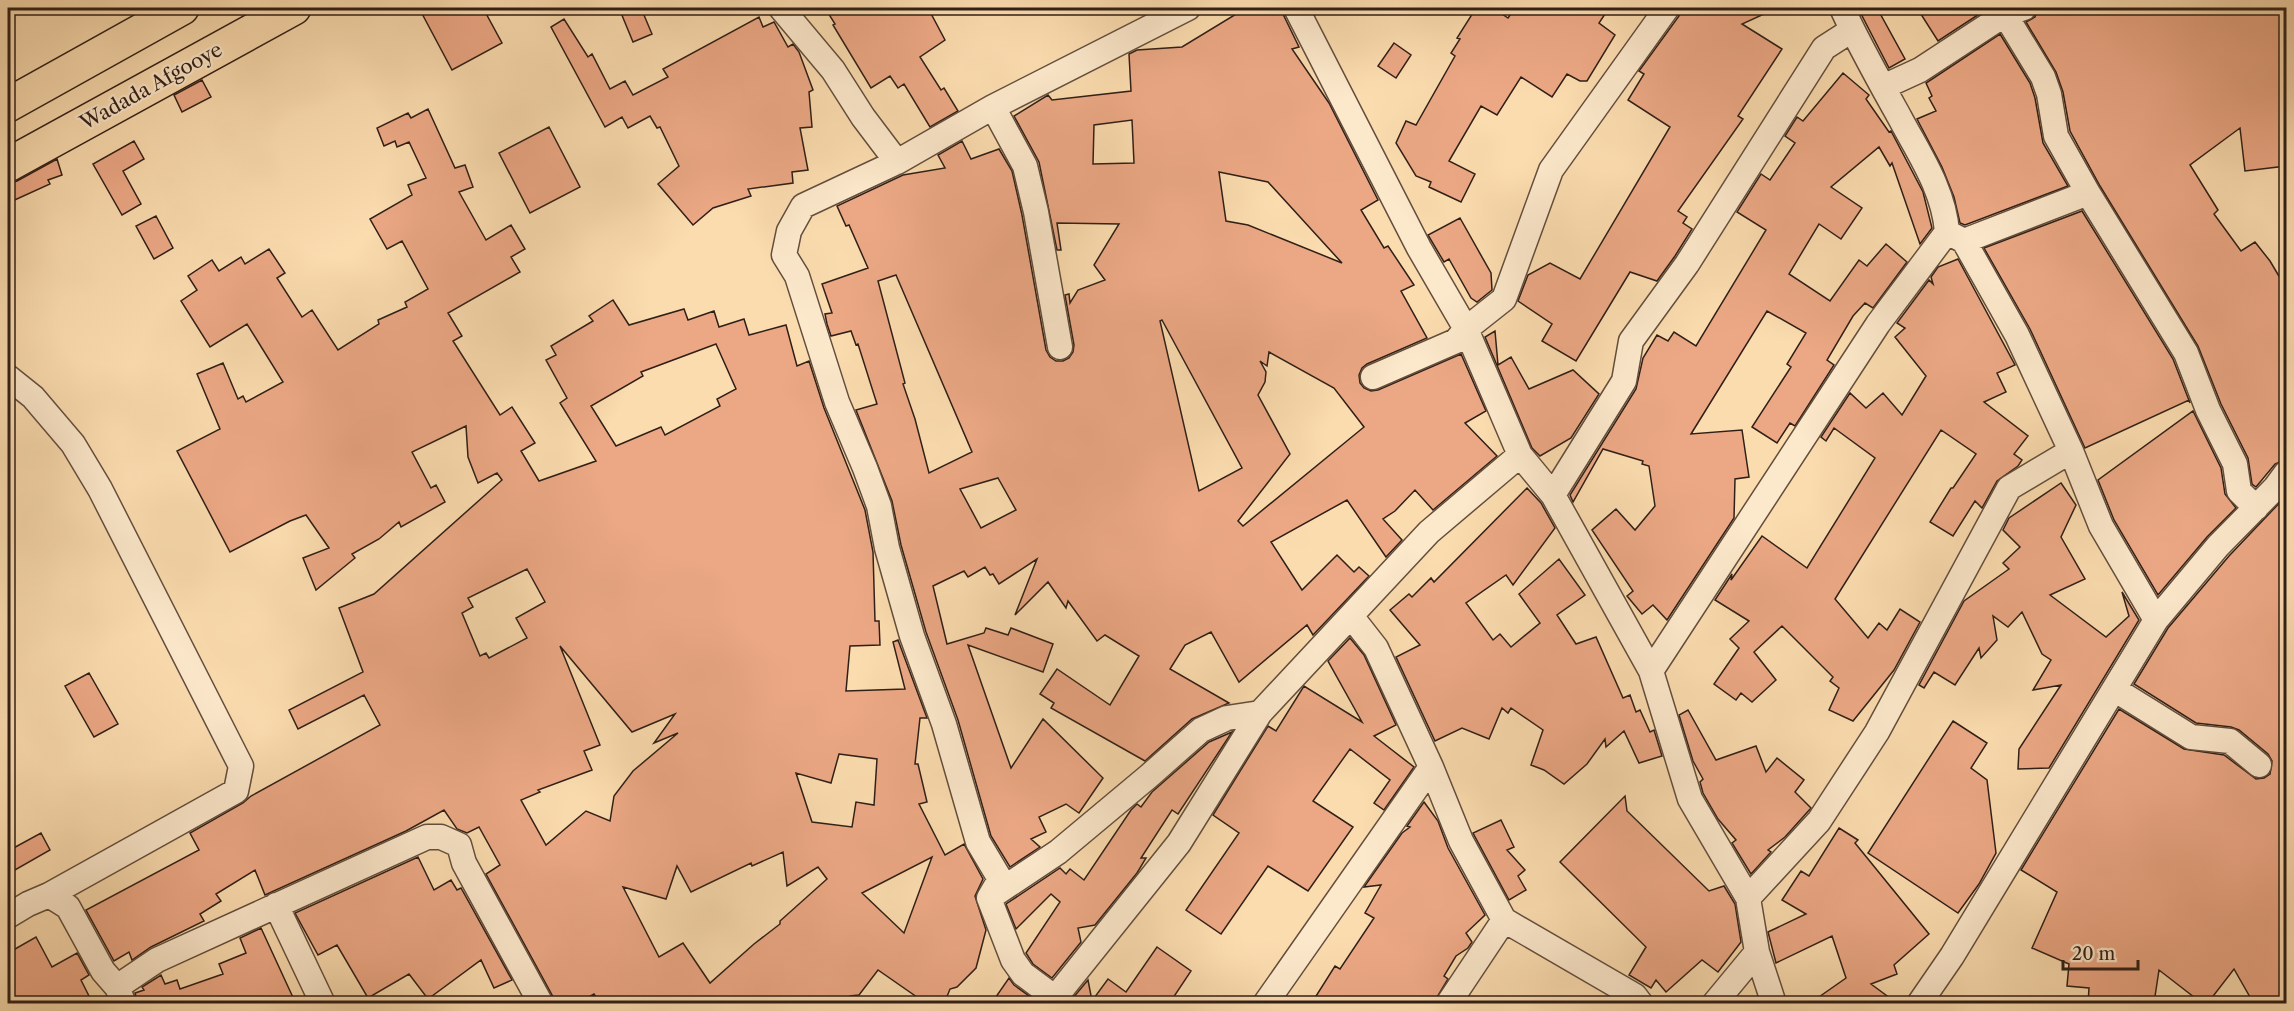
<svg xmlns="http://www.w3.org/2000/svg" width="2294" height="1011" viewBox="0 0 2294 1011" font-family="'Libre Caslon Text',serif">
	<rect width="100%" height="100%" fill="#fbdcaf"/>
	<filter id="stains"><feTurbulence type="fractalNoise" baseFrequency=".00333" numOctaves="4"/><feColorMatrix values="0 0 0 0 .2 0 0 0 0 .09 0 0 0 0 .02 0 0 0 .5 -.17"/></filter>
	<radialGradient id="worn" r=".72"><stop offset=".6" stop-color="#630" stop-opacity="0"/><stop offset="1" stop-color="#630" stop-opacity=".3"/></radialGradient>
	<path fill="#eca885" stroke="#301f17" stroke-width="1.5" fill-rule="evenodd" d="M419,8H483L502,43L452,70Z
		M619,8H641L652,34L633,42Z
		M825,8H928L945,40L920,57L941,90L944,88L958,111L930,127L904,84L898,88L890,76L871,88L833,25L835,24Z
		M1246,8H1280L1299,47L1292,49L1329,103L1378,200L1361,210L1384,248L1388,246L1414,285L1401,291L1427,338L1367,364L1362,368L1359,375L1360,383L1364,388L1371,391L1378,390L1461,354L1486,411L1465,423L1497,456L1433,510L1415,490L1395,511L1383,519L1402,540L1386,557L1347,500L1271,542L1302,590L1337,555L1354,572L1359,567L1369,576L1313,635L1307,625L1239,682L1211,632L1185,645L1170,669L1229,703L1192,719L1145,761L1051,708L1054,703L1040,694L1057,669L1110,705L1139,656L1105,635L1097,641L1068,601L1066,608L1048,582L1015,615L1037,559L999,584L993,574L990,575L985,567L968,577L964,571L933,586L947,644L984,633L986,628L1008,635L1011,628L1053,644L1043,672L968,645L1011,768L1043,719L1103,778L1079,813L1066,804L1039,817L1046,832L1031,839L1040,847L1010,867L991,836L958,720L926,632L901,545L892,501L856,410L877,404L858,344L856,345L851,331L831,336L827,324L825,314L832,313L822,284L868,268L849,225L846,226L837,206L903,175L945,168L938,155L962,141L971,159L999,149L1012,171L1022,215L1046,350L1050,357L1056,361H1063L1069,358L1073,352L1074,345L1065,295L1069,294L1070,303L1078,290L1105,280L1094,265L1119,224L1057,223L1061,250H1057L1039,162L1014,116L1048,95L1052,100L1131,91L1129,54L1137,50L1182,47ZM1132,120L1134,163L1093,164L1094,125ZM1219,172L1268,182L1342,263L1248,225L1226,221ZM896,275L972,452L929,473L915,419L903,384L905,383L878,281ZM1162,320L1242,468L1199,491L1160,321ZM1269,352L1334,388L1364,427L1243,526L1238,521L1290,454L1258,395L1265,382L1266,372L1260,361L1267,366ZM998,478L1016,510L981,528L960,489Z
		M1476,8H1493L1508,18L1515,8H1609L1599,23L1615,35L1587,81H1580L1567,74L1552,97L1521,77L1497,115L1481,106L1449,161L1475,174L1461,202L1429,187L1431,182L1416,176L1396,143L1406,121L1416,125L1455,56L1451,53L1460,39L1457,38Z
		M1681,8H1777L1742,24L1782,49L1738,116L1743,119L1678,211L1687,217L1683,223L1692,229L1675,256L1657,281L1630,272L1576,361L1542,341L1552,324L1518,301L1528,275L1550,263L1580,279L1670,127L1628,100L1644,74L1639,71L1679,16Z
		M1858,8H1877L1905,59L1889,68Z
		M1917,8H1987V9L1938,41Z
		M2038,8H2112L2115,14L2130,8H2286V166L2245,171L2240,128L2190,165L2218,210L2214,214L2241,251L2255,242L2270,261L2286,288V459L2275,464L2256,487L2252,484L2248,458L2221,404L2198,346L2100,186L2070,131L2063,92L2056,72L2026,22L2035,17Z
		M759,17L763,27L774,22L788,47L793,44L799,52L813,90L809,92L812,127L800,128L808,170L792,172L793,183L748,189L751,196L713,208L693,225L658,184L679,166L660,127L657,128L650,116L628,128L622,117L605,127L551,27L564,19L588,57L592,54L610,89L625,81L633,95L668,77L663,69Z
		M2000,34L2030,83L2035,98L2043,143L2068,186L1965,225L1960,223L1954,197L1942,167L1917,119L1936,111L1929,98L1932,96L1926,83Z
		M1394,43L1411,55L1396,78L1378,66Z
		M1843,73L1869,95L1866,99L1889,132L1891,131L1923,192L1932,228L1920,244L1892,163L1890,166L1879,147L1831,187L1862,208L1841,239L1819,224L1789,274L1830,301L1859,260L1867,266L1886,244L1907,262L1873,308L1865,303L1853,316L1827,360L1834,365L1795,426L1790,423L1777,443L1752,427L1791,367L1787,364L1806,333L1767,311L1691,434L1742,430L1749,477L1735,479L1734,518L1667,620L1653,605L1642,614L1627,596L1633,591L1592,530L1616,509L1635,530L1655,506L1649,466L1642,464L1643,461L1603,449L1573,502L1570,495L1636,389L1643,358L1657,335L1668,341L1674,332L1696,346L1766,230L1737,212L1761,174L1770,180L1795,143L1785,136L1797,117L1803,121Z
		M202,80L211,97L182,112L174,95Z
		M428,109L455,168L465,165L473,187L459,192L486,240L511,225L525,249L511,257L520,272L448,313L462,336L453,341L500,415L512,407L535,443L521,451L539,481L596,461L560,403L567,398L546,360L556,355L551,346L593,321L589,316L613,300L629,325L684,309L688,320L714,311L719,327L744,319L749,335L786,325L797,366L809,361L824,408L865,510L873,552L875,621H879L880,645L850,646L846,691L905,689L893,642L898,640L927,718H920L915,764H918L927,802L919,804L945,855L964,844L983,879L975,896L986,930L976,968L957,987L950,989L944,1004H927L878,970L859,995L850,996L851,1004H601L594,994L576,1004H557L486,874L500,865L479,827L467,833L457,829L444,810L406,831L265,895L255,870L216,894L221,901L200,914L204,921L151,947L132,960L129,952L114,961L86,910L199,850L190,833L243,803L251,796L380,725L364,695L298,729L289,710L363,672L339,608L374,594L502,480L497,473L478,483L468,457L466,426L412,452L431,488L436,485L445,502L401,527L399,522L379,539L352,554L355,558L316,590L303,558L329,548L306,515L290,521L230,552L177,451L220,429L197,374L223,363L238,399L243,396L246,402L283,382L247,324L210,347L181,301L197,290L188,276L212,260L219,271L241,257L245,264L269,249L285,273L277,278L302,317L312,310L338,350L379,324L378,320L407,307L405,302L428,289L402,241L387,249L370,219L412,195L408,185L426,178L409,142L397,147L395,141L384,146L377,128L408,113L411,118ZM716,344L736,389L717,399L720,406L665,435L661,427L616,446L591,406L643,376L641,372ZM527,569L545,602L516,618L527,638L489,658L486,653L480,656L462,613L473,607L468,598ZM560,646L632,732L675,714L654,743L678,733L633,771L614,796L610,821L586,811L546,845L521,800L540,792L538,790L592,770L584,751L600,745ZM839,754L877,759L874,805L856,802L852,827L812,822L796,773L831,783ZM783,852L787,886L818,867L827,879L780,921V924L754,944L710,983L683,943L659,957L623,887L666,899L677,866L691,892L751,863L752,866ZM932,857L904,933L862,893Z
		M549,127L580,187L530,213L499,153Z
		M134,141L144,159L123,171L141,204L122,215L93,164Z
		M57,159L62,175L48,180L50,184L8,203V184L17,181Z
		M2082,211L2173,359L2190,403L2189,400L2085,448L2030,329L1984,248Z
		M156,216L173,248L154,259L136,226Z
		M1460,218L1491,273L1492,290L1477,302L1471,298L1449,259L1444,262L1428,235Z
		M1958,259L2015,365L1997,373L2006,392L1984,402L2028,436L2014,454L2022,460L2018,466L1997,481L1982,508L1975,501L1953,536L1930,522L1951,488H1953L1976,454L1941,430L1835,599L1868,638L1879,623L1887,630L1900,609L1920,622L1894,670L1853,721L1829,710L1839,688L1830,681L1833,677L1782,626L1754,652L1776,680L1752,702L1741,693L1736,700L1714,684L1739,648L1730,639L1749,621L1715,600L1732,574L1731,580L1762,536L1807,568L1875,458L1834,428L1826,441L1821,437L1850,393L1866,408L1883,393L1902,415L1926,376L1895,337L1905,328L1897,323L1929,280L1933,284L1931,277L1938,267Z
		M1495,331L1498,365L1511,357L1529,389L1573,370L1599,394L1571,438L1540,456L1532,448L1485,337Z
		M2193,411L2221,468L2225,494L2236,508L2207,537L2158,595L2114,520L2098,480Z
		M2061,483L2076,505L2061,537L2085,579L2050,595L2106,637L2129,616L2122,592L2139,620L2049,768L2018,769L2019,749L2061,685L2033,690L2051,660L2042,654L2022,612L2008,627L1993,616L1997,640L1981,658L1979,648L1955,685L1934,672L1924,688L1919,685L1964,601L2009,569L2003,563L2020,547L2003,530L2009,518Z
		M1527,488L1541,503L1555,528L1513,585L1506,575L1466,603L1493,640L1500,634L1511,647L1540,623L1519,594L1559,559L1585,595L1557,615L1576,644L1596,637L1623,698L1630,695L1636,712L1640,710L1650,732L1654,730L1662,756L1639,763L1624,731L1606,747L1605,739L1587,764L1564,784L1544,770L1531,765L1543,730L1511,708L1508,713L1502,708L1489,739L1462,728L1435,741L1396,657L1420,645L1390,610L1409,594L1412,597L1431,578L1434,582Z
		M2286,496V1004H2254L2234,969L2207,1004H2203L2159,970L2154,1003L2126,999L2125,1004H2088L2089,988L2067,986L2069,964L2032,948L2057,892L2021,870L2119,709L2184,749L2224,755L2256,779L2264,778L2270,774L2272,761L2268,754L2239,730L2231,727L2196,723L2134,684L2168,628L2229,556Z
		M1350,638L1364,655L1396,725L1374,736L1414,767L1384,810L1374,803L1390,780L1350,749L1313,801L1353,827L1308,891L1268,866L1221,934L1186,910L1239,833L1213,815L1268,726L1276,731L1304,686L1362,722L1328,661Z
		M89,673L118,724L94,737L65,686Z
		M1688,710L1716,760L1756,746L1766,772L1777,758L1804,780L1795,792L1811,808L1785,837L1768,850L1771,852L1751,874L1732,843L1736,840L1718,819L1703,793L1700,782L1703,779L1693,761L1679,715Z
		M1953,721L1987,743L1971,768L1987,780L1996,853L1979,884L1958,913L1868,853Z
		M1232,732L1178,814L1172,810L1141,858H1146L1137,873L1095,925L1078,928L1081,942L1052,978L1033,964L1026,953L1060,902L1051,894L1016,929L1006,904L1060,868L1066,874L1070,869L1084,880L1131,810L1137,804L1141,807L1152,792L1209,742Z
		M1625,796L1627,811L1709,891L1724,886L1735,904L1741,942L1718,972L1702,960L1666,992L1656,980L1651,988L1629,975L1646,947L1560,862Z
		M1424,802L1438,821L1448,848L1485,915L1466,933L1472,942L1468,948L1456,956L1444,976L1448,979L1433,1004H1311L1335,966L1340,969L1374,918L1365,913L1381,885L1364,887L1402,833L1410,827L1407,826Z
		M1501,820L1514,847L1507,850L1525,870L1518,876L1526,890L1509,900L1473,833Z
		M1839,828L1858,840L1855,843L1929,934L1894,965L1897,974L1871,984L1898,1004H1809L1846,978L1832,936L1776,963L1768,932L1806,914L1782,900L1801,871L1809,876Z
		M41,833L50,850L8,874V851Z
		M418,857L434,890L451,880L457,890L461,888L512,980L494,988L481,960L428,999L409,974L368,998L337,945L318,955L295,913Z
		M261,928L296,1004H138L135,993L144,990L142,987L161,975L165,984L177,980L180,989L223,974L219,964L246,953L240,938Z
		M36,937L52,967L77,953L89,975L81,980L93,1004H8V953Z
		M1157,947L1191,971L1169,1004H1079L1072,999L1088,980L1092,1001L1108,979L1126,992Z
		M1009,978L1014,985L1036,1001V1004H991Z"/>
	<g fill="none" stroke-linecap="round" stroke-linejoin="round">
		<defs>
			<path id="minor" d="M781,8L833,70L863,117L897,162L993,107L1188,8
				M1296,8L1419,248L1466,329L1520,455L1553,495L1651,671L1690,799L1748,898L1757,952L1774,1004
				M1842,8C1859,45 1880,82 1900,118C1919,154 1944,190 1947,232L1964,241L2017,335L2071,451L2101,526L2156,620
				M2001,8L2043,77L2049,94L2056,136L2088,193L2186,353L2208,410L2235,464L2239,491L2256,508
				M1883,87L1920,70L2004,15L2024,8
				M993,107L1025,166L1036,212L1060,347
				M897,162L803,206L789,231L784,255L797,276L837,402L865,468L879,506L887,548L912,636L944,724L978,842L1000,879L989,898
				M1964,241L2088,193
				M8,377L33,397L73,444L100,489L241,766L236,791L49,895
				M1373,377L1456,341L1466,329L1504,299L1551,170L1667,8
				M1553,495L1624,381L1631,341L1687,264L1824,48L1852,30
				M1351,616L1376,648L1431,767L1461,841L1504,920L1635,996L1641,1004
				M1651,671L1878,324L1947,232
				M2114,689L2191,737L2230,741L2259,765
				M1748,898L1819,821L1877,732L2009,488L2071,451
				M276,905L323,1004
				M8,916L28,904L49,895L68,907L103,971L117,987L124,1004
				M117,987L157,960L427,837H441L459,845L464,863L541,1004
				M1054,997L1023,974L1013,960L989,898L1058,852L1149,776L1201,730L1227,718L1260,713L1429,532L1520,455
				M1050,1004L1179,843L1260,713
				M1265,1004L1431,767
				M1448,1004L1504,920
				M1714,1004L1757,952
				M1919,1004L1952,956L2156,620L2218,546L2275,488L2286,473"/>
			<path id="highway" d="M8,105L182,8
				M8,165L294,8"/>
		</defs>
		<use href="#minor" stroke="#634e3d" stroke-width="27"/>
		<use href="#highway" stroke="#301f17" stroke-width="36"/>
		<use href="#minor" stroke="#fce8cb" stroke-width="24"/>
		<use href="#highway" stroke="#fbdcaf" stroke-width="33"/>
	</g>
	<g text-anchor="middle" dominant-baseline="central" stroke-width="4.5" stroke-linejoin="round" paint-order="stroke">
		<g font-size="20" fill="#301f17" stroke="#fce8cb">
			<text transform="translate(151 86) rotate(-29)">Wadada Afgooye</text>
		</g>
	</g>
	<rect width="2294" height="1011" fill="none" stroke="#fbdcaf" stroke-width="30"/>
	<rect x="9" y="9" width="2276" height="993" fill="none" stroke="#301f17" stroke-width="3"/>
	<rect x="15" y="15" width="2264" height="981" fill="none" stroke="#301f17" stroke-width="1.5"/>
	<path d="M2063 960v9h75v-9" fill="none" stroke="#301f17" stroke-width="3"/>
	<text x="2072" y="960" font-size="18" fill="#301f17" stroke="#fce8cb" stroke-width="4.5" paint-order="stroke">20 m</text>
	<rect width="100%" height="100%" filter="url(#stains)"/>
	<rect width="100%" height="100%" fill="url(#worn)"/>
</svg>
